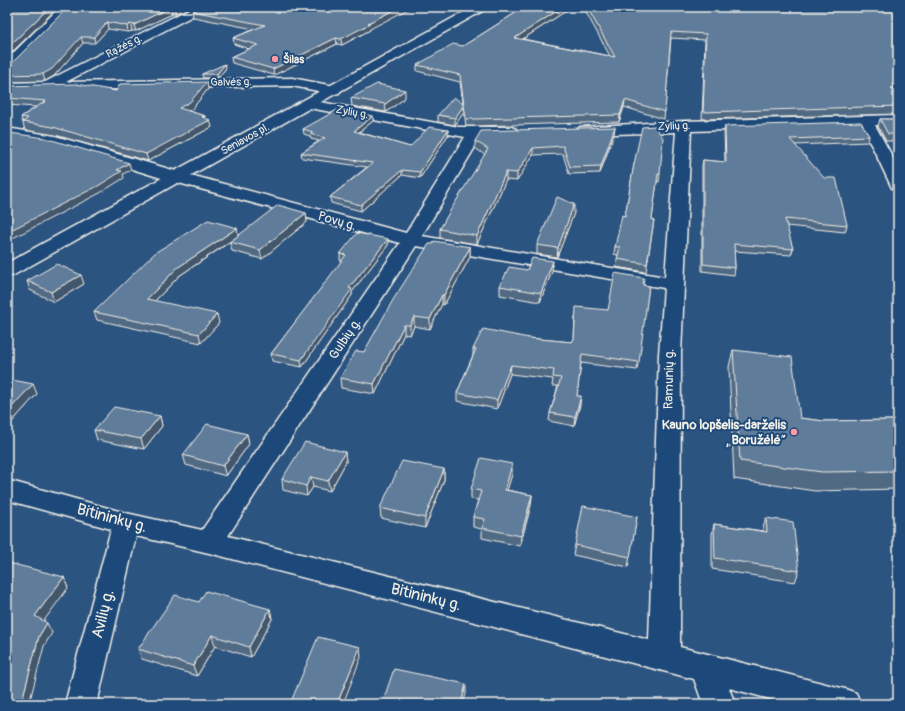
<svg xmlns="http://www.w3.org/2000/svg" width="905" height="711" viewBox="0 0 905 711" font-family="Pangolin,sans-serif">
	<rect width="100%" height="100%" fill="#2c5481"/>
	<filter id="ink" filterUnits="userSpaceOnUse"><feTurbulence type="fractalNoise" baseFrequency=".025" numOctaves="2"/><feDisplacementMap in="SourceGraphic" scale="8" xChannelSelector="R" yChannelSelector="G"/><feConvolveMatrix kernelMatrix="1 2 1 2 8 2 1 2 1" color-interpolation-filters="sRGB"/></filter>
	<g filter="url(#ink)">
		<g fill="none" stroke-linecap="round" stroke-linejoin="round">
			<defs>
				<path id="street" d="M60,7H73L12,70L7,71V59Z
					M193,7H208L206,9L66,82L292,78L334,86L339,87L341,90L339,93L334,94L292,86L7,91V83L45,82Z
					M454,7H478L482,10L480,12L476,14L456,9Z
					M309,100L459,127H511L516,129L519,132L516,135L481,137L422,236L665,277L676,132L585,135L580,133L577,130L580,127L684,121L898,115V125H875L898,167V189L892,188L890,184L873,148L860,126L691,131L681,354L680,647L845,689L856,693L861,704H789L729,688L735,704H703L694,679L209,553L136,536L97,704H65L111,529L7,500V480L126,513L202,530L400,243L171,181L47,143L7,138V128L55,136L183,173L406,233L465,137L304,107L302,104L304,101ZM416,246L664,288L659,354L649,640L228,536Z"/>
				<path id="secondary" d="M473,7H488L486,9L14,275L7,277V263Z"/>
			</defs>
			<use href="#street" stroke="#f4f1e8" stroke-width="3"/>
			<use href="#secondary" stroke="#f4f1e8" stroke-width="3"/>
			<use href="#street" fill="#1f4a7a" fill-rule="evenodd"/>
			<use href="#secondary" fill="#1f4a7a" fill-rule="evenodd"/>
		</g>
		<path fill="#516a84" stroke="#f4f1e8" d="M68,7H190L176,14H172L136,31H132L128,32L108,29L95,43H83L54,76L45,81L7,82V65L11,64Z
			M520,7H572L523,39L610,56L583,7H898V114L702,119L705,40L671,38L664,119L624,107L619,122L475,126H466L464,112L455,125L438,122V115L463,104L460,82L417,71V65L463,46L520,10Z
			M192,11L370,29V30L342,45L337,44L274,75L232,63L231,57L249,49L234,44L233,38L254,29L193,17Z
			M226,68L218,78H203L202,74Z
			M7,86L116,91L208,89L192,109L188,111L205,116V118L212,127L148,161L55,135L25,130L21,117L36,107L7,105Z
			M351,98H405L386,112L352,106Z
			M373,116V121L359,132L410,147L448,130V135L420,178L402,175L361,211L331,203L330,197L367,167L302,158L301,153L319,141L311,139L310,136L304,134L303,129Z
			M880,119H898V141H886L878,126Z
			M725,126L869,136L868,142L795,145L847,225L845,232L786,226L793,249L791,255L734,251L735,268L734,275L702,271V166L703,160L725,162L724,132Z
			M614,134L600,173L569,174L563,154L533,155L517,181L506,180L477,244L440,238V229L485,155L475,148V141Z
			M634,164L660,174L659,182L657,181L652,219L654,220L646,272L616,267L618,255L614,254L615,247L625,216Z
			M306,213L307,222L262,259L232,251L230,242L179,276L155,301L219,323L201,343L97,320L94,312L237,228L238,235Z
			M574,213L557,257L537,254V245Z
			M388,239V245L352,292V295L302,367L272,361L271,354L342,261L340,260V254Z
			M433,244L470,247V257L444,305L442,304L430,329L414,326L410,335L404,334L375,394L341,388L340,378L364,352Z
			M527,270L552,271L540,302L500,295V286Z
			M27,281L84,284L54,302L30,290Z
			M643,285L649,286L637,370L581,363L577,396L580,405L574,426L549,421L550,413L558,386H552L553,379L510,374L497,409L457,401V393L473,355V349L529,338L572,342L574,339L575,316L608,310Z
			M733,350L800,418L824,421L894,420L896,416L898,417V489L815,491L734,479L729,367Z
			M7,379L37,394L10,424L7,423Z
			M160,416L162,426L144,449L97,440L94,430Z
			M247,434L249,444L226,476L186,465L183,455Z
			M345,452L346,462L330,491L313,487L307,496L283,490L282,479Z
			M444,469V480L425,528L381,518L380,508Z
			M512,474L507,490L532,495L531,505L520,546L482,538V529L473,527V517L478,500L471,499V489Z
			M637,517L628,567L573,555L575,545Z
			M766,518L799,571L795,582L712,569V534L714,524L763,531V528Z
			M199,602L270,609L272,619L251,657L215,646L197,676L142,659L138,649Z"/>
		<path fill="#42566c" stroke="#f4f1e8" d="M50,7H58L7,57V48Z
			M171,7L172,14L136,31L134,25Z
			M177,7H190L176,14L174,8Z
			M400,7H412L370,29V30L342,45L341,39L368,23Z
			M563,7H572L515,44V38Z
			M107,22L108,29L95,43L94,37Z
			M130,24L132,31L128,32L127,26Z
			M81,37L83,43L54,76L45,81L43,74Z
			M336,38L337,44L274,75L273,69Z
			M225,64L226,68L218,78L217,74Z
			M207,82L208,89L192,109L180,115L179,108Z
			M405,90V98L386,112L385,104Z
			M625,100L624,107L619,122L620,115Z
			M464,105V112L455,125V118Z
			M205,116L206,122L210,120L212,127L148,161L146,154Z
			M373,116V121L354,136V131Z
			M615,127L614,134L600,173L601,166Z
			M448,130V135L420,178V172Z
			M533,148V155L517,181V173Z
			M129,163L131,170L123,174L124,178L100,193L7,241V232Z
			M402,170V175L361,211V205Z
			M506,172V180L477,244V236Z
			M574,204V213L557,257L558,248Z
			M306,213L307,222L262,259L260,250Z
			M237,228L238,236L179,276L149,307L147,299L177,268Z
			M388,239V245L352,292V295L302,367L301,360L349,288Z
			M470,247V257L444,305V295Z
			M553,261L552,271L540,302L541,293Z
			M81,275L84,284L54,302L51,292Z
			M442,295V304L430,329V319Z
			M217,314L219,323L201,343L199,334Z
			M414,317V326L410,335V325Z
			M404,325V334L375,394L374,384Z
			M511,365L510,374L497,409V400Z
			M33,384L37,394L10,424L7,418V412Z
			M581,396L580,405L574,426L575,417Z
			M160,416L162,426L144,449L141,439Z
			M247,434L249,444L226,476L223,466Z
			M345,452L346,462L330,491L328,481Z
			M512,464V474L504,500L505,490Z
			M444,469V480L425,528V518Z
			M311,477L313,487L307,496L306,486Z
			M532,495L531,505L520,546L521,536Z
			M64,577L68,588L40,626L35,616Z
			M270,609L272,619L251,657L249,647Z
			M47,623L52,633L44,646L29,704H21L39,636Z
			M212,635L215,646L197,676L193,666Z
			M360,647L361,657L343,704H337Z
			M466,684V694L463,704H461Z"/>
		<path fill="#5e7b9a" stroke="#f4f1e8" d="M7,7H50L7,48Z
			M68,7H177L174,8L171,7L134,25L130,24L127,26L107,22L94,37H81L52,69L43,74L7,75V65L11,64Z
			M200,7H400L368,23L370,24L341,39L336,38L273,69L231,57L258,45L233,38L265,25L192,11Z
			M525,7H563L515,38L615,57L587,7H898V61H897L898,62L893,63L898,66V83H897L898,84V87L891,88L898,94V106L703,112L706,34L671,32L665,112L625,100L620,115L475,119H466L464,105L455,118L438,115L454,97L464,105L460,75L417,65L453,44L463,46Z
			M225,64L217,74H202Z
			M207,82L190,102L179,108L205,116L202,117L210,120L146,154L53,127L23,122L28,118L21,117L46,101L7,98V86L76,84L116,91L120,84Z
			M377,84L405,90L385,104L351,98Z
			M337,110L373,116L354,131L410,147L429,127L448,130L420,172L402,170L361,205L330,197L373,163L301,153L325,138L310,134L313,132L303,129Z
			M880,119H898V134H888Z
			M861,122L869,136L790,139L824,178H836L847,225L785,219L793,249L734,244L735,268L703,264V160L726,162L725,126Z
			M655,126L663,138L660,174H658L652,219L654,220L647,264L617,259L620,247H615L622,215L625,216L634,164L642,127Z
			M615,127L601,166L570,167L563,146L533,148L517,173L506,172L477,236L440,229L447,216L488,149L475,141L481,131Z
			M10,133L45,138L129,163L117,170L122,171L98,186L7,232V159L10,156H7V136Z
			M557,197L574,204L558,248L537,245Z
			M278,205L306,213L260,250L230,242Z
			M208,220L237,228L177,268L147,299L217,314L199,334L94,312L156,252Z
			M357,233L388,239L349,288L352,289L301,360L271,354L346,255L340,254Z
			M434,241L470,247L444,295H442L430,319L414,317L410,325H404L374,384L340,378L356,351L364,352L393,300L429,244H433Z
			M532,258L553,261L541,293L500,286L509,267L527,270Z
			M57,264L81,275L51,292L27,281Z
			M615,273L644,278L643,285L649,286L639,362L582,354L577,396H581L575,417L550,413L561,378L553,377L554,370L511,365L497,400L457,393L476,349H473L483,329L529,338L572,342L574,339L576,307L608,310Z
			M733,350L792,357L800,418L824,421L897,420L896,416L898,417V471L822,472L740,461Z
			M7,379L33,384L7,412Z
			M114,407L160,416L141,439L94,430Z
			M207,424L247,434L223,466L183,455Z
			M305,442L345,452L328,481L311,477L306,486L282,479Z
			M481,458L512,464L505,490L532,495L521,536L482,528L485,519L473,517L481,491L471,489Z
			M402,461L444,469L425,518L380,508Z
			M583,506L637,517L630,557L575,545Z
			M766,518L793,522L799,571L715,558L714,524L767,532Z
			M9,563L64,577L35,616L47,623L39,636L21,704H7V565Z
			M206,591L270,609L249,647L212,635L193,666L138,649L175,595L199,602Z
			M318,637L360,647L337,704H290Z
			M394,669L466,684L461,704H382Z"/>
	</g>
	<g fill="#ff9aa2" stroke="#1f4a7a" stroke-width="1.5">
		<circle cx="275" cy="59" r="4"/>
		<circle cx="794" cy="432" r="4"/>
	</g>
	<g text-anchor="middle" dominant-baseline="central" stroke-width="4" stroke-linejoin="round" paint-order="stroke">
		<g font-size="11" fill="#f4f1e8" stroke="#1f4a7a">
			<text transform="translate(124 46) rotate(-27)">Rąžės g.</text>
			<text transform="translate(231 82) rotate(-1)">Galvės g.</text>
			<text transform="translate(352 112) rotate(10)">Zylių g.</text>
			<text transform="translate(674 126) rotate(-2)">Zylių g.</text>
			<text transform="translate(245 139) rotate(-29)">Seniavos pl.</text>
		</g>
		<g font-size="11" font-weight="bold" fill="#f4f1e8" stroke="#1f4a7a" text-anchor="start">
			<text x="283" y="59">Šilas</text>
		</g>
		<g font-size="13" fill="#f4f1e8" stroke="#1f4a7a">
			<text transform="translate(337 221) rotate(16)">Povų g.</text>
			<text transform="translate(345 339) rotate(-56)">Gulbių g.</text>
			<text transform="translate(669 379) rotate(-89)">Ramunių g.</text>
		</g>
		<g font-size="13" font-weight="bold" fill="#f4f1e8" stroke="#1f4a7a" text-anchor="end">
			<text x="786" y="425">Kauno lopšelis-darželis<tspan x="786" dy="15">„Boružėlė“</tspan></text>
		</g>
		<g font-size="16" fill="#f4f1e8" stroke="#1f4a7a">
			<text transform="translate(112 518) rotate(15)">Bitininkų g.</text>
			<text transform="translate(426 597) rotate(14)">Bitininkų g.</text>
			<text transform="translate(103 614) rotate(-76)">Avilių g.</text>
		</g>
	</g>
	<rect width="905" height="711" fill="none" stroke="#1f4a7a" stroke-width="24"/>
	<rect x="12" y="12" width="881" height="687" fill="none" stroke="#f4f1e8" stroke-width="1.5" filter="url(#ink)"/>
</svg>
